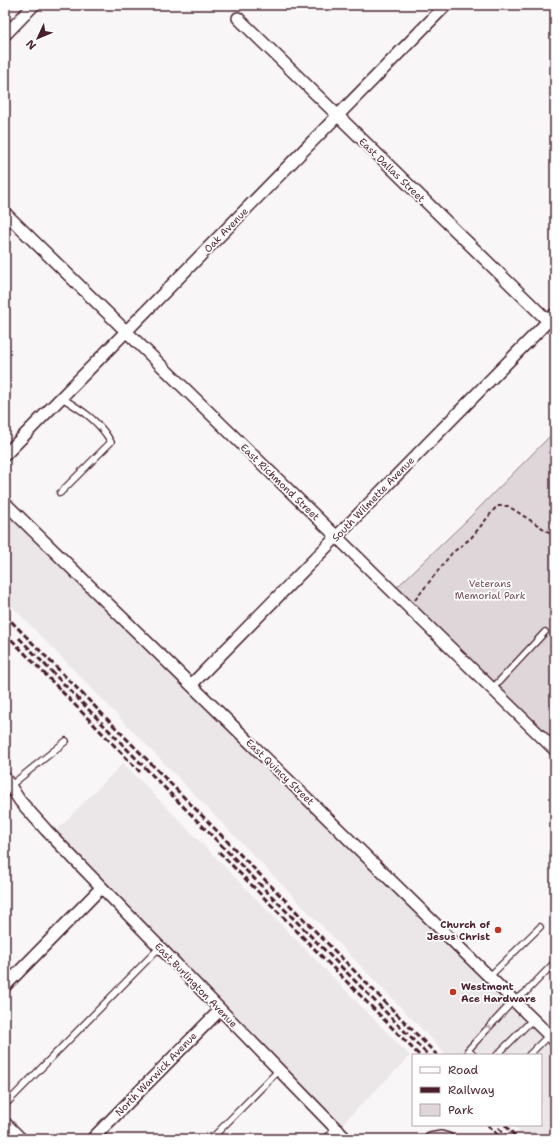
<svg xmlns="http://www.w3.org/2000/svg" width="560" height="1144" viewBox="0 0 560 1144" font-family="'Shantell Sans',sans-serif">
	<rect width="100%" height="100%" fill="#f8f6f7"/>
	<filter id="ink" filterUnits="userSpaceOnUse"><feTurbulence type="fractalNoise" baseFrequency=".025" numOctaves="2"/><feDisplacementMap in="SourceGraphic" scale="8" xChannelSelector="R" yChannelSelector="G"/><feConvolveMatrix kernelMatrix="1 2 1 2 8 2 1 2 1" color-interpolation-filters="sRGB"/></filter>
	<g filter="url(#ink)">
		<path fill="#ebe6e8" d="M5,510L555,1042V1139H526L513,1125H541V1055H447L5,599Z
			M123,763L410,1056L341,1125L53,834Z"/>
		<path fill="#ded6d9" stroke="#947a82" d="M555,431V745L396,588L467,520Z"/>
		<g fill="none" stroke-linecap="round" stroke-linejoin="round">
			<defs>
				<path id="service" d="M60,493L111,442C99,421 82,410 62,398
					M492,689L545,632
					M10,786L66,741
					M553,852L555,849
					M490,976L540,927
					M473,1055L468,1050L514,1000L525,993L555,962
					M497,1055L533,1019
					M529,1055L549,1035
					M5,1105L160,947
					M211,1139L279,1070"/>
				<path id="minor" d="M238,18L548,321
					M5,35L34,5
					M5,213L555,750
					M5,455L446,5
					M5,503L555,1041
					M191,685L555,314
					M5,778L20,801L46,830L346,1139
					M5,986L101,888
					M5,1123L21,1139
					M92,1139L220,1010
					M330,1139L338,1130
					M430,1139L441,1137L448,1139"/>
			</defs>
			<use href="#service" stroke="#4a1f2b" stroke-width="8"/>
			<use href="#minor" stroke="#4a1f2b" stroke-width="14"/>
			<path stroke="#4a1f2b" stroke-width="2" stroke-dasharray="4 3" stroke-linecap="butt" d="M415,600L452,553L471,538L497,506H508L555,536"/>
			<use href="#service" stroke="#fff" stroke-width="5.5"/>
			<use href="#minor" stroke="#fff" stroke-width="11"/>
			<path stroke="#4a1f2b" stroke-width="3" stroke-dasharray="6 3" stroke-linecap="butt" d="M5,615L437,1055
				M5,633L140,772
				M19,638L161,784L428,1055
				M219,852L419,1055
				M488,1125L501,1139
				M505,1125L518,1139
				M498,1128L509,1139"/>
		</g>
		<defs><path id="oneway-chevron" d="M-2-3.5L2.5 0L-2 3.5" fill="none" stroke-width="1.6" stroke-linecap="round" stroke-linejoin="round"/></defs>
		<use stroke="#ae9aa0" href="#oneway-chevron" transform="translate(489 1028) rotate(-47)"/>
	</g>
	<g fill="#c8321e" stroke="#fff" stroke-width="1.5">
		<circle cx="498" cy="930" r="4"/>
		<circle cx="453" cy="992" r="4"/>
	</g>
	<g text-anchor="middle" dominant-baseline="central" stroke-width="3.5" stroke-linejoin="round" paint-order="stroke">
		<g font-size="10" fill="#4a1f2b" stroke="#fff">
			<text transform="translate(392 170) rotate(44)">East Dallas Street</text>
			<text transform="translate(226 230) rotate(-46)">Oak Avenue</text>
			<text transform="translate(280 482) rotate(44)">East Richmond Street</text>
			<text transform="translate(373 499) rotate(-46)">South Wilmette Avenue</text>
			<text transform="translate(280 772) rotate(44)">East Quincy Street</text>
			<text transform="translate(196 985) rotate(46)">East Burlington Avenue</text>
			<text transform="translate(156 1074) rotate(-46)">North Warwick Avenue</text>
		</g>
		<g font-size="10" fill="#6f4d56" stroke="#fff">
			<text x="490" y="583">Veterans<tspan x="490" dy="12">Memorial Park</tspan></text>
		</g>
		<g font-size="10" font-weight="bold" fill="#4a1f2b" stroke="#fff" text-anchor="end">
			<text x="490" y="924">Church of<tspan x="490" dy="12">Jesus Christ</tspan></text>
			<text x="461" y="986" text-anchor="start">Westmont<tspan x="461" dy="12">Ace Hardware</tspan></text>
		</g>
	</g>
	<rect width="560" height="1144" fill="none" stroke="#fff" stroke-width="20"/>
	<rect x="10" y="10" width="540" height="1124" fill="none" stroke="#4a1f2b" stroke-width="1.5" filter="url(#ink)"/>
	<rect x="412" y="1054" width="130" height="72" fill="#ffffff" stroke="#b7a5aa"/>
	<rect x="420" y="1067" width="20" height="6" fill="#ffffff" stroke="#b7a5aa"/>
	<text x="448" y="1074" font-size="12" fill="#4a1f2b">Road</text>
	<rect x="420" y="1087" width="20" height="6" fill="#4a1f2b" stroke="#b7a5aa"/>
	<text x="448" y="1094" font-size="12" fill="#4a1f2b">Railway</text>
	<rect x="420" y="1104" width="20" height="12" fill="#ded6d9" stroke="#b7a5aa"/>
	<text x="448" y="1114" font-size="12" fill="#4a1f2b">Park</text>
	<g transform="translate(38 38) rotate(226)" stroke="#ffffff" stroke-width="3" paint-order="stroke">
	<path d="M0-3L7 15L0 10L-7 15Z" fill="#4a1f2b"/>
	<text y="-6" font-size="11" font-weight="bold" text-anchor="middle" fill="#4a1f2b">N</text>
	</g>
</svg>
